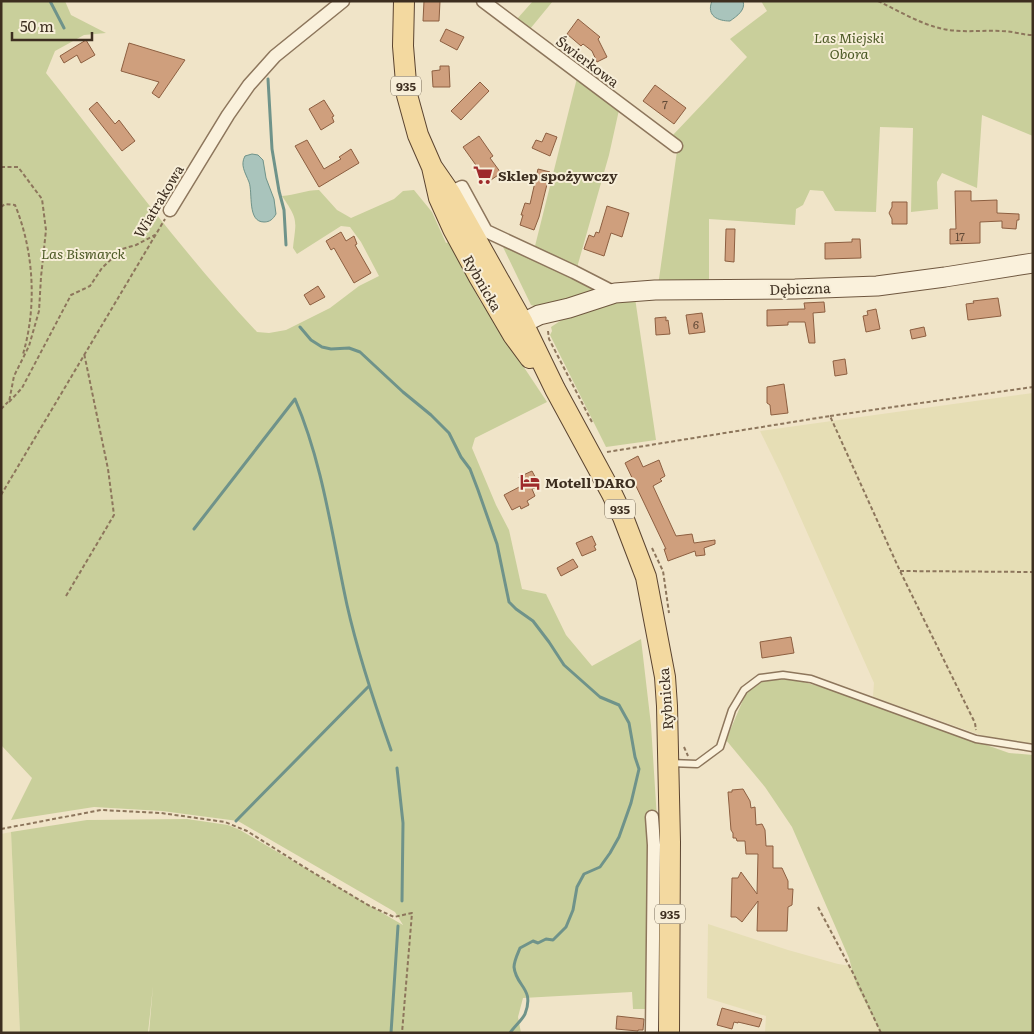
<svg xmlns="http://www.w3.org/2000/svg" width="1034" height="1034" viewBox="0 0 1034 1034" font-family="Literata,serif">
	<rect width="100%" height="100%" fill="#f0e4c8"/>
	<path fill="#e6deb5" d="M1033,393V744L987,737L972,732L873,697L874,683L782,476L760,431Z
		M11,832L20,1033H1V834Z
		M708,924L788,950L838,964L851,966L856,984L881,1033H765L766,1016L707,998Z"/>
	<path fill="#c9cf9b" d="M1,1H65L71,15L106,33L84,35L55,51L46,73C115,160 181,251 257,332L269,333L286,330L330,308L359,286L379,276L361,242L350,227L341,226L297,254L293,248C296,220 299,221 282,196C295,195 306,190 319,190L337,210L351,218L394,199L403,191L414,190L432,212L446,243L449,242L480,301L547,402L475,438L472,448L496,505L509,530L522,589L546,594L566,635L592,666L641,639L651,725L661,882L659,1009H633L632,992L523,998L518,1017L521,1033H149L153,986L148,1033H20L11,832L87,820L187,819L228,825L240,830L403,925L395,912L238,821L162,811L94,807L11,820L32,778L1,745Z
		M533,1H553L530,29L517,19Z
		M761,1H1033V136L982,115L977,188L942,173L937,182L938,209L911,212L913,128L880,127L876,212L835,211L823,191L810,190L803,205L796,209L795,225L709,219V285L658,286L678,144L672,136L747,57L730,39L767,11Z
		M577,78L619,110L609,155L576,271L534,250Z
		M503,247L531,255L597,289L585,298L538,307L531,305Z
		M635,298L656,440L606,447L550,335L552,331L551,327L577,310Z
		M783,679L800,681L835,691L1009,753L1033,755V1033H881L856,984L849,958L792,827L765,787L726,740L746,693L762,681Z"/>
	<path fill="#a9c4bc" stroke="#6f938a" d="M712,1H743C746,10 737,16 730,21C718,21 706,16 712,1Z
		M252,154L258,155L263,160L266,178L274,199L276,214C273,219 270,222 264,222C247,222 253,193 249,182C245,172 240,165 245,156Z"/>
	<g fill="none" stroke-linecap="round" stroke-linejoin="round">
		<path stroke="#6f938a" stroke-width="3" d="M50,1L64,28
			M268,79L272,149L279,191L284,210L286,245
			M300,327L311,340L322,347L331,349L349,348L360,352L403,392L431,415L449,433L461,457L470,469L478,490L497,544L509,602L516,609L533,621L549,642L564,665L600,697L619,705L629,723L635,757L639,769L631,803L619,837L610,853L600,867L584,874L577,887L573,910L566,927L553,940L546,939L538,943L533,941L520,948C518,953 514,961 514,967C516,987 535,988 525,1014C523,1019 514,1027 510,1033
			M194,529L295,399C323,464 332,536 347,605C358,654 374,702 391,750
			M397,768L403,823L402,901
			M236,821L369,686
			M391,1033L398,926"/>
	</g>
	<path fill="#cf9f7d" stroke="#8d5f41" d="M424,1H440L439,21H423Z
		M578,19L600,37L598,39L607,57L597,62L592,51L583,44L581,46L567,34Z
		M446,29L464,37L457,50L440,41Z
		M86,40L95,55L81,63L77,55L64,63L60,56Z
		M129,43L185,60L159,98L152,93L159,82L121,71Z
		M440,66H449L450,87H433L432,71L440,70Z
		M480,82L489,91L461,120L451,111Z
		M655,85L686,108L674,124L643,101Z
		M324,100L334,116L332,117L334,122L321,130L309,109Z
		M97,102L115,124L119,120L135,141L122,151L89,109Z
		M546,133L557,137L550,156L532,148L536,140L542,142Z
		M479,136L493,156L490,158L501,173L488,182L463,147Z
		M307,140L324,169L341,159L339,157L351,149L359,163L319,187L295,146Z
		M538,169L550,172L539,217L534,230L520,225L523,215H521L525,203L530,204Z
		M955,191H971V201L997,200V213L1019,214V220H1017L1016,229L1002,228V221L980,222V243L950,244V229H956Z
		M892,202H907V224H892V219L889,213L892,207Z
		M607,206L629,213L622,237L611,233L604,256L584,249L589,235L594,237L596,232L599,233Z
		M726,229H735L734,262L725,261Z
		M341,232L346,241L354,236L357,244L355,245L371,273L354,283L334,248L331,250L326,241Z
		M852,239H860L861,258L825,259V243L852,242Z
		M318,286L325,297L310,305L304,295Z
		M998,298L1001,316L968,320L966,304L974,303L973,301Z
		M824,302L825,312L813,313L815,343H809L805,322H788V325L767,326V310L805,309L804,303Z
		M876,309L880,329L866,332L863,316L868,315L867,311Z
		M702,313L705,332L689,334L686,315Z
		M666,317V321L668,320L670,334L656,335L655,318Z
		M924,327L926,336L912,339L910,330Z
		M845,359L847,374L835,376L833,361Z
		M784,384L788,413L771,415L770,405L767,403V387Z
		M638,456L643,467L659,460L665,476L660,479L662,481L653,486L676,536L692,534L694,543L715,540V544L704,548L705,555L696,556L695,551L668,561L664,549H666L625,463Z
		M532,471L540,486L532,489L535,496L527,501L529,505L521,509L520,506L512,510L504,495L523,485L519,477Z
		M592,536L596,545L594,546L596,550L582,556L576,543Z
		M573,559L578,567L561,576L557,568Z
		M791,637L794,653L762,658L760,642Z
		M743,789L750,801L751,808L755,807L756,825L762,824L765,830L766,846H773V868H782L788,881V889H793L792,905L788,907L787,931H757L758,901L742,922L736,917H731L732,878H738L741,872L757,894L758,854H746L745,841H737L736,838H733V833L731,830L728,792H732V790Z
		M722,1008L762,1019L759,1027L738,1022V1023L734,1022L732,1029L717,1025Z
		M617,1016L644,1019L643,1030H638V1031L616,1029Z"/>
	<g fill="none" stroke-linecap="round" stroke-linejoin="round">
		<defs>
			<path id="lane" d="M670,763L697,764L720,747L732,710L744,690L760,678L783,675L811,679L976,739L1033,748"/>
			<path id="street" d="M483,1L676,146
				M445,195L462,187L486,231L574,272L615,293
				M170,210L228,115L249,85L275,56L343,1
				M652,817L654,845L652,1033"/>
			<path id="secondary" d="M514,334L523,323L539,315L569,308L615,293L655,290L795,289L877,286L945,277L1033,263"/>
			<path id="primary" d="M404,1L403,46L407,95L418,135L432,167L439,198L453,229L479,277L513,335L530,358
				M432,167L450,193L523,323L555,389L612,494L623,517L646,577L665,677L667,706L670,842L669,1033"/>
		</defs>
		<use href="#lane" stroke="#8d765c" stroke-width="9"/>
		<use href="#street" stroke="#8d765c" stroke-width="15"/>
		<use href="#secondary" stroke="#6f573f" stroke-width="21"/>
		<use href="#primary" stroke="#5b4430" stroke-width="22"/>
		<path stroke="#8d765c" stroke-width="2" stroke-dasharray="4 2.5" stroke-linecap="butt" d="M878,1C899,11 920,24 943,29C962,33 982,30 1002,31C1012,31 1022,35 1033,35
			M1,167H18L42,199L46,230L41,277L39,311L29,346L14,376L9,402
			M1,207L5,204L15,205C34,251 37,307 23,354
			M548,331L549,339L593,424
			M9,402L22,388L71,295L90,286L102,268L122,249L136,245L155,235
			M1,409L8,402
			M830,416L1033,387
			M607,452L830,416L900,571L975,723L976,730
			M1,495L165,219
			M652,548L663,571L669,613
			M900,571L1033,572
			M66,596L114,515L108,469L84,353
			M684,747L688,756
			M1,829L101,810L161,813L225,822L247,831L304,867L368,905L394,917L412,913L402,1033
			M818,907L853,973L881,1033"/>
		<use href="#lane" stroke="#faf1dc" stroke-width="6"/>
		<use href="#street" stroke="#faf1dc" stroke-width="12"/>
		<use href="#secondary" stroke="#faf1dc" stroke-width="19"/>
		<use href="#primary" stroke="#f3d9a0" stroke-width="20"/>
	</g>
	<defs>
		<symbol id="supermarket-bare" viewBox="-9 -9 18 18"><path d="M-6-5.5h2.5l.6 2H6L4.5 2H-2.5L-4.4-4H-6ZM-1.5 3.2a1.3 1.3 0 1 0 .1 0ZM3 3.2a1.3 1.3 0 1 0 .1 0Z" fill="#9e2a2b" stroke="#f7eed8" stroke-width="2.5" paint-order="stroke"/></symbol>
		<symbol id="hotel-bare" viewBox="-9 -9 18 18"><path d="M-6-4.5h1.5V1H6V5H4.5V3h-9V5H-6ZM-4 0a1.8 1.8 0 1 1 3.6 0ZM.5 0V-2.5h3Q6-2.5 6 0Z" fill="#9e2a2b" stroke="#f7eed8" stroke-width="2.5" paint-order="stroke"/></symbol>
	</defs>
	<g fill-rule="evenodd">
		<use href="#supermarket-bare" x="469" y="161" width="28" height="28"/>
		<use href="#hotel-bare" x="516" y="468" width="28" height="28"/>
	</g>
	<g text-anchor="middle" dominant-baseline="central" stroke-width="4" stroke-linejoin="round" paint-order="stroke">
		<g font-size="11" fill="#624a37">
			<text x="665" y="104">7</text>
			<text x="960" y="236">17</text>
			<text x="696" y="324">6</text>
		</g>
		<g fill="#f7eed8" stroke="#756857" stroke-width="1">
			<rect x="391" y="76.5" width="30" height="19" rx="4"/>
			<rect x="605" y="499.5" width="30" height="19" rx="4"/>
			<rect x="655" y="904.5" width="30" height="19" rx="4"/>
		</g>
		<g font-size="12" font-weight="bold" fill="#3d2e20">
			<text x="406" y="86">935</text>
			<text x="620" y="509">935</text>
			<text x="670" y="914">935</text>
		</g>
		<g font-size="14" font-style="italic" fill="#4d5a26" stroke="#f7eed8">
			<text x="849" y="37">Las Miejski<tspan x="849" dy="16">Obora</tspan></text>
			<text x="83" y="253">Las Bismarck</text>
		</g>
		<g font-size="14" fill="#3d2e20" stroke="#f7eed8">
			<text transform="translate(588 61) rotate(37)">Świerkowa</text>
			<text transform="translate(158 201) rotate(-59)">Wiatrakowa</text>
			<text transform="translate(483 283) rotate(60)">Rybnicka</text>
			<text transform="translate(800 288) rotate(-2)">Dębiczna</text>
			<text transform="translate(665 699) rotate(-94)">Rybnicka</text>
		</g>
		<g font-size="14" font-weight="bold" fill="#3d2e20" stroke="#f7eed8" text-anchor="start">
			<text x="498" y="175">Sklep spożywczy</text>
			<text x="545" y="482">Motell DARO</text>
		</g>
	</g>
	<rect width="1034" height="1034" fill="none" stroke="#3d2e20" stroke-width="5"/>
	<path d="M12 32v8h80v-8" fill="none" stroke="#3d2e20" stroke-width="2.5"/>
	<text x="20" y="32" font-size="15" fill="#3d2e20" stroke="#f7eed8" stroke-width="4" paint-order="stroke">50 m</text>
</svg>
